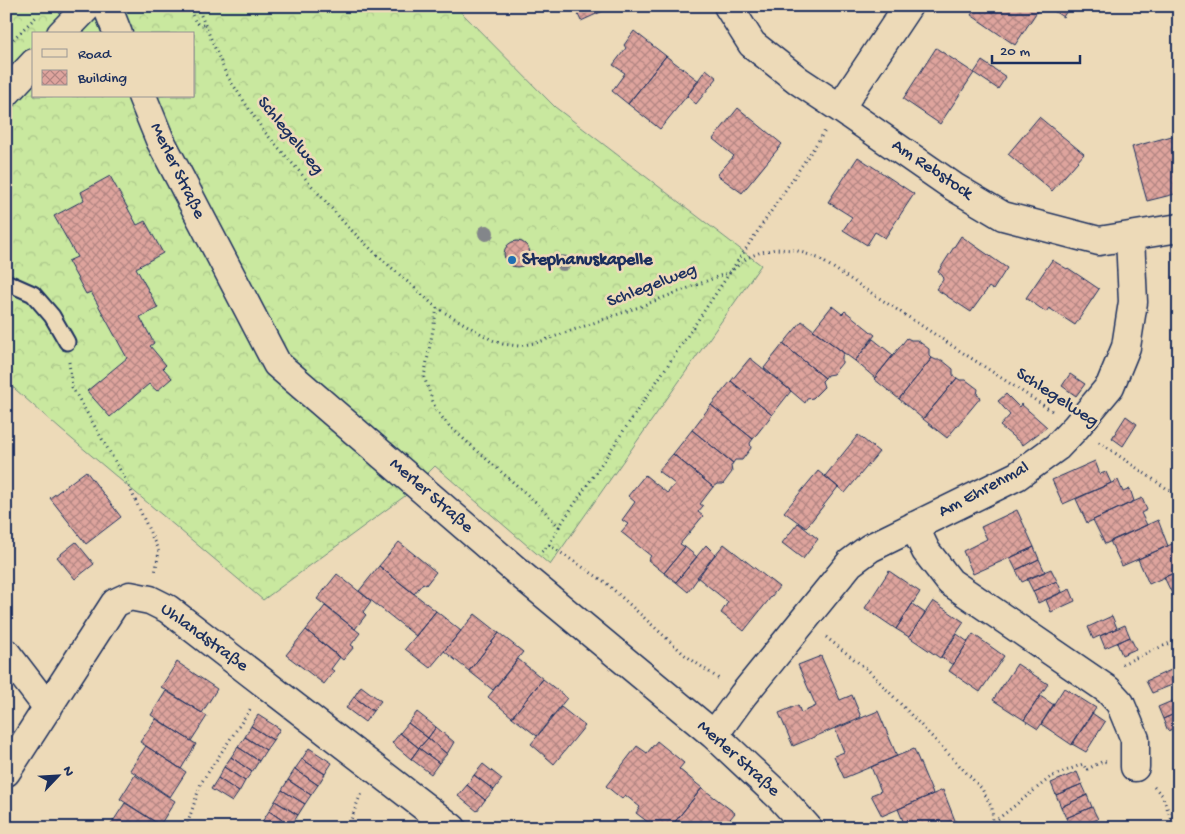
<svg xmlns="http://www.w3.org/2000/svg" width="1185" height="834" viewBox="0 0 1185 834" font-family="'Gochi Hand',sans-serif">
	<defs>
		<pattern id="forest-crowns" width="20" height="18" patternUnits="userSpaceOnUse" patternTransform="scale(1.25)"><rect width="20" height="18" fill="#c9e89f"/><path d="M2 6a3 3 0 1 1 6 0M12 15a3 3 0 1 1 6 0" fill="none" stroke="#acc78b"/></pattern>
		<pattern id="building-cross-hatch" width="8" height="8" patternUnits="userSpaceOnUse" patternTransform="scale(1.25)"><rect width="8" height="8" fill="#dea49d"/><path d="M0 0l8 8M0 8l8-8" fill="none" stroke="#b38683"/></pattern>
	</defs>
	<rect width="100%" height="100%" fill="#eddab8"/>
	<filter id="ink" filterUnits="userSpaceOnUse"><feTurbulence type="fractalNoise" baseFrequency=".02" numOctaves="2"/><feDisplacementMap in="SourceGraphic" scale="10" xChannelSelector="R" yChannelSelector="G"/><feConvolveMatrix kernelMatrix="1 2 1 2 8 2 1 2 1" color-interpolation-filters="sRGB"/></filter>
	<g filter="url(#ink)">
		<path fill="url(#forest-crowns)" stroke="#728c7e" fill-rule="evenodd" d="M6,6H455L555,107L761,265L550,565L435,466L405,496L263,600L60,429L6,381ZM34,34H194V96H34Z"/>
		<path fill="url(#building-cross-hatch)" stroke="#1b2f5e" d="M574,6H614L581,21Z
			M977,6H1034L1038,10L1015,45L971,15Z
			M1046,6H1070L1063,17Z
			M634,31L666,56L628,104L612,91L625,73L613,65L626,48L624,45Z
			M936,48L974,73L940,124L903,99Z
			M666,56L699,81L660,129L628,104Z
			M982,61L1006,77L998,89L974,73Z
			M706,69L717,78L696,104L687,96Z
			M738,108L782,144L742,193L717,175L734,156L713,139Z
			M1039,117L1084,154L1052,191L1008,154Z
			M1179,134V193L1147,201L1132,147Z
			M858,157L914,194L885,238L875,232L867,245L843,230L852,217L828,202Z
			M110,176L137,225L145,221L163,253L136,268L158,308L140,317L154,343L150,346L166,365L163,368L172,378L157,391L149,384L110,417L87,391L127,358L91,292L86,294L68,261L77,257L54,216L84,200L81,192Z
			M961,236L1007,268L993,290L989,287L971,312L936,289L943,280L942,275L938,272Z
			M504 254a13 13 0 1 1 26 0a13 13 0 1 1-26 0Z
			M1052,260L1067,269L1068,268L1099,289L1075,325L1049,308L1046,312L1026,298Z
			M832,306L842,314L845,311L875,335L855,361L813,330Z
			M802,321L844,353L842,356V363L833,374L827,375L825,378L783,344Z
			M907,338L911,340H917L929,349V355L932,358L899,399L874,379Z
			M873,339L893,355L875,378L855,361Z
			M783,344L825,378L822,381L824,387L813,398L807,399L805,403L764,368Z
			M750,358L791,391L772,415L731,381Z
			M932,358L936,360H942L953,369V375L957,378L923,419L899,399Z
			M1070,374L1085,384L1076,396L1062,386Z
			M957,378L960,380H966L978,389L977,395L981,397L947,438L923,419Z
			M731,381L772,415L753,439L711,405Z
			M1006,394L1019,407L1021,404L1047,427L1023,445L1000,426L1010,415L998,401Z
			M711,405L753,439L750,443L751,448L742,460H735L733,463L692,430Z
			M1126,416L1137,424L1123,446L1112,438Z
			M692,430L733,463L731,466L732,472L723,484H717L713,487L673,454Z
			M858,435L879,452L845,493L825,476Z
			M673,454L713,487L700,504L703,506L698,512L703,516L680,544L685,547L664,573L648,560L651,556L621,532L628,524L622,520L635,502L628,496L645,475L667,493L675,484L658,471Z
			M1095,461L1100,474L1106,472L1111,483L1063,504L1052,480Z
			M86,471L121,517L86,544L50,498Z
			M818,471L838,487L806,528L784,512Z
			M1118,480L1123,492L1130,489L1134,501L1087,523L1076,499Z
			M1142,498L1147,510L1141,513L1147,525L1105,544L1093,520Z
			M1017,510L1034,547L973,574L963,551L987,539L981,527Z
			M1158,520L1168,546L1122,566L1110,541Z
			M798,523L818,539L803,559L782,543Z
			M1179,541V571L1149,584L1138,559Z
			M76,542L94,564L75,579L57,557Z
			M399,542L436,572L426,585L423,583L414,594L379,566Z
			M724,544L779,587L744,631L721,613L728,602L697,577Z
			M706,545L715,554L688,592L676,582Z
			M685,547L697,557L676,582L664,573Z
			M1034,547L1039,559L1016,570L1010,558Z
			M1039,559L1045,572L1022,582L1016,570Z
			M379,566L436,611L416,636L359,591Z
			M1051,569L1057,581L1033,591L1027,579Z
			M889,571L920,592L896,629L865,608Z
			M1179,571V601L1176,602L1164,577Z
			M337,574L371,601L363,612L366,615L355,629L317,599Z
			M1057,581L1062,592L1038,603L1033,591Z
			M1070,589L1075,601L1051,612L1046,600Z
			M933,601L964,622L940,658L909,637Z
			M912,604L925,613L909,637L896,629Z
			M325,606L360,633L351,645L354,647L343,660L306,630Z
			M436,611L461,631L430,668L405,649Z
			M475,614L499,633L469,671L444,651Z
			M1112,616L1117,628L1093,639L1088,627Z
			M1125,625L1130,637L1105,648L1100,636Z
			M306,630L340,657L331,669L334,671L324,684L286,655Z
			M499,633L523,652L493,690L469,671Z
			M957,634L968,642L953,665L941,657Z
			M973,634L1004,656L980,692L949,671Z
			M1130,637L1136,649L1122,655L1117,643Z
			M821,656L840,700L852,695L861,717L793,746L779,713L798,705L801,713L816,706L798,665Z
			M518,659L543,679L512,717L488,697Z
			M177,662L217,689L202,713L161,687Z
			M1017,664L1048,684L1024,720L993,700Z
			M1171,670L1177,683L1152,693L1146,681Z
			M543,679L567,698L537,736L512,717Z
			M361,686L381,701L373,711L354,697Z
			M1064,688L1096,708L1072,745L1041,724Z
			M166,691L207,716L191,741L151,715Z
			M1040,696L1054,705L1038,729L1024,720Z
			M354,697L373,711L365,722L346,708Z
			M1179,698V712L1163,719L1158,707Z
			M561,707L585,726L554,764L531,744Z
			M878,711L897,756L844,778L834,756L844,752L835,729Z
			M417,712L436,727L428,738L408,723Z
			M1179,712V726L1168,731L1163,719Z
			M1092,713L1105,722L1086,752L1072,744Z
			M258,715L280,729L273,740L251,726Z
			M156,719L196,744L181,769L140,742Z
			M408,723L428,738L419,748L400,733Z
			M251,726L273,740L266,750L245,737Z
			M436,727L454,742L447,754L428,738Z
			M400,733L419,748L411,759L392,743Z
			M245,737L266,750L259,761L238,747Z
			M428,738L447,754L439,763L419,748Z
			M657,741L684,763L679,769L702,788L670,828H661L656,823L653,826L636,813L640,807L625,795L622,799L606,786L637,746L647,753Z
			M146,746L186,772L170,797L130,770Z
			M238,747L259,761L252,772L231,757Z
			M309,748L332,763L325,774L302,759Z
			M419,748L439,763L431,774L411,759Z
			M914,749L933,794L882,816L871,795L881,791L871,767Z
			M231,757L252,772L245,781L224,767Z
			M302,759L325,774L318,785L295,769Z
			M483,764L502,779L494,790L474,775Z
			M224,767L245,781L239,792L218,778Z
			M295,769L318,785L311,795L288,780Z
			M1077,772L1082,784L1056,795L1051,783Z
			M135,775L175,801L160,825L120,799Z
			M474,775L494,790L485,800L467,785Z
			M218,778L239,792L232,802L211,789Z
			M288,780L311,795L305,804L282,790Z
			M1082,784L1087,795L1061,807L1056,795Z
			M467,785L485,800L477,811L458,796Z
			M702,788L735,813L730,819L741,828H670Z
			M282,790L305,804L298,815L275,801Z
			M943,790L958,828H906L898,809Z
			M1087,795L1092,807L1066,818L1061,807Z
			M275,801L298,815L291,826L269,811Z
			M125,803L160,825L164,828H112L110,826Z
			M1092,807L1098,819L1076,828H1071L1066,818Z
			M269,811L291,826L290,828H271L262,822Z"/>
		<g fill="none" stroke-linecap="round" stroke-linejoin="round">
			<defs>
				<path id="service" d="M6,282L33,294L52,316L67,342"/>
				<path id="minor" d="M107,6L118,34
					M728,6L752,44L799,81L840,108L954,187L1003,216L1099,241L1179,228
					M61,34L88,6
					M6,93L34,63
					M142,96L160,140L277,364L519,573L714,735L781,798L808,828
					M840,108L908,6
					M914,526L926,551L950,582L1108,690L1120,703L1135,739V767
					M6,653L48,708
					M714,735L743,695L850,563L870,548L1017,476L1057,447L1076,427L1110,386L1126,347L1133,302L1130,237
					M6,772L115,603L130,596L150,600L168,609L452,828"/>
			</defs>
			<use href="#service" stroke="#1b2f5e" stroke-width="19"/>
			<use href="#minor" stroke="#1b2f5e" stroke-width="31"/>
			<path stroke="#1b2f5e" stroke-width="3" stroke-dasharray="1 4" stroke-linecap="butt" d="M188,6L196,23L205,26
				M197,6L226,74L263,130L347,226L375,253L437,308L492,340L503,344L519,346L539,342L639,307L730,272L747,258L761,252L776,249L795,250L818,258L1052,411
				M6,46L38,15
				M437,308L424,377L436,410L450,427L538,504L559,527L549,545L539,554
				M69,362L72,387L127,482L159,552L155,573
				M1099,442L1179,497
				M559,527L825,131
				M549,545L605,582L685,655L719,679
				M826,637L869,671L982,789L992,808L993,822L987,828
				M1122,664L1179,639
				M1154,787L1162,795L1175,828
				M994,822L1051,777L1083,764L1086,770L1103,761L1106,762
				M186,828L201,783L251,708
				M348,828L361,793"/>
			<use href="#service" stroke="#eddab8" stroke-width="15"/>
			<use href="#minor" stroke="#eddab8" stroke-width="28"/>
		</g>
		<g fill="#83868a">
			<circle cx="486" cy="233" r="8"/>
			<circle cx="563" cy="263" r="8"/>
		</g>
	</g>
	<circle fill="#1f6fb2" stroke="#eddab8" stroke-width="2" cx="512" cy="260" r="5"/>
	<g text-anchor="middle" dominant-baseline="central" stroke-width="5" stroke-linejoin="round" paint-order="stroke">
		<g font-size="18" fill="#1b2f5e" stroke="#eddab8">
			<text transform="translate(290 136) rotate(51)">Schlegelweg</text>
			<text transform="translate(932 170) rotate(34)">Am Rebstock</text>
			<text transform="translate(177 171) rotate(64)">Merler Straße</text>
			<text transform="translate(652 286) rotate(-21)">Schlegelweg</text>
			<text transform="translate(1057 398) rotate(33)">Schlegelweg</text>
			<text transform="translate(984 490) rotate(-28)">Am Ehrenmal</text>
			<text transform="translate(431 496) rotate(41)">Merler Straße</text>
			<text transform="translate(204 638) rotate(36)">Uhlandstraße</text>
			<text transform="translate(738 759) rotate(42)">Merler Straße</text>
		</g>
		<g font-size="18" font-weight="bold" fill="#1b2f5e" stroke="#eddab8" text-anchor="start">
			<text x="522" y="260">Stephanuskapelle</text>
		</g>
	</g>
	<rect width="1185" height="834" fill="none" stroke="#eddab8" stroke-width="25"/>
	<rect x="12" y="12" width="1160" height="809" fill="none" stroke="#1b2f5e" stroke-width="2" filter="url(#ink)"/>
	<rect x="32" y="32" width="162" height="65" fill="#eddab8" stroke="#999694"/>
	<rect x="42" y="49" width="25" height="8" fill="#eddab8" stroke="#999694"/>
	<text x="78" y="58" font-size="15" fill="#1b2f5e">Road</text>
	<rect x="42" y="70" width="25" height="15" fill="url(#building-cross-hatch)" stroke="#999694"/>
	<text x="78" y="82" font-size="15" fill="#1b2f5e">Building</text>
	<g transform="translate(58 776) rotate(65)" stroke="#eddab8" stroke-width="4" paint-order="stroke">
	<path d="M0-4L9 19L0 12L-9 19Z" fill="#1b2f5e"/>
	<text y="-8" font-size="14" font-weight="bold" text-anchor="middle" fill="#1b2f5e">N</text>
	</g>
	<path d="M992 55v8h88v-8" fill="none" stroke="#1b2f5e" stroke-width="2.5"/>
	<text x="1000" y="55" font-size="15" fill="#1b2f5e" stroke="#eddab8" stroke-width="4" paint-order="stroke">20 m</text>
</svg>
